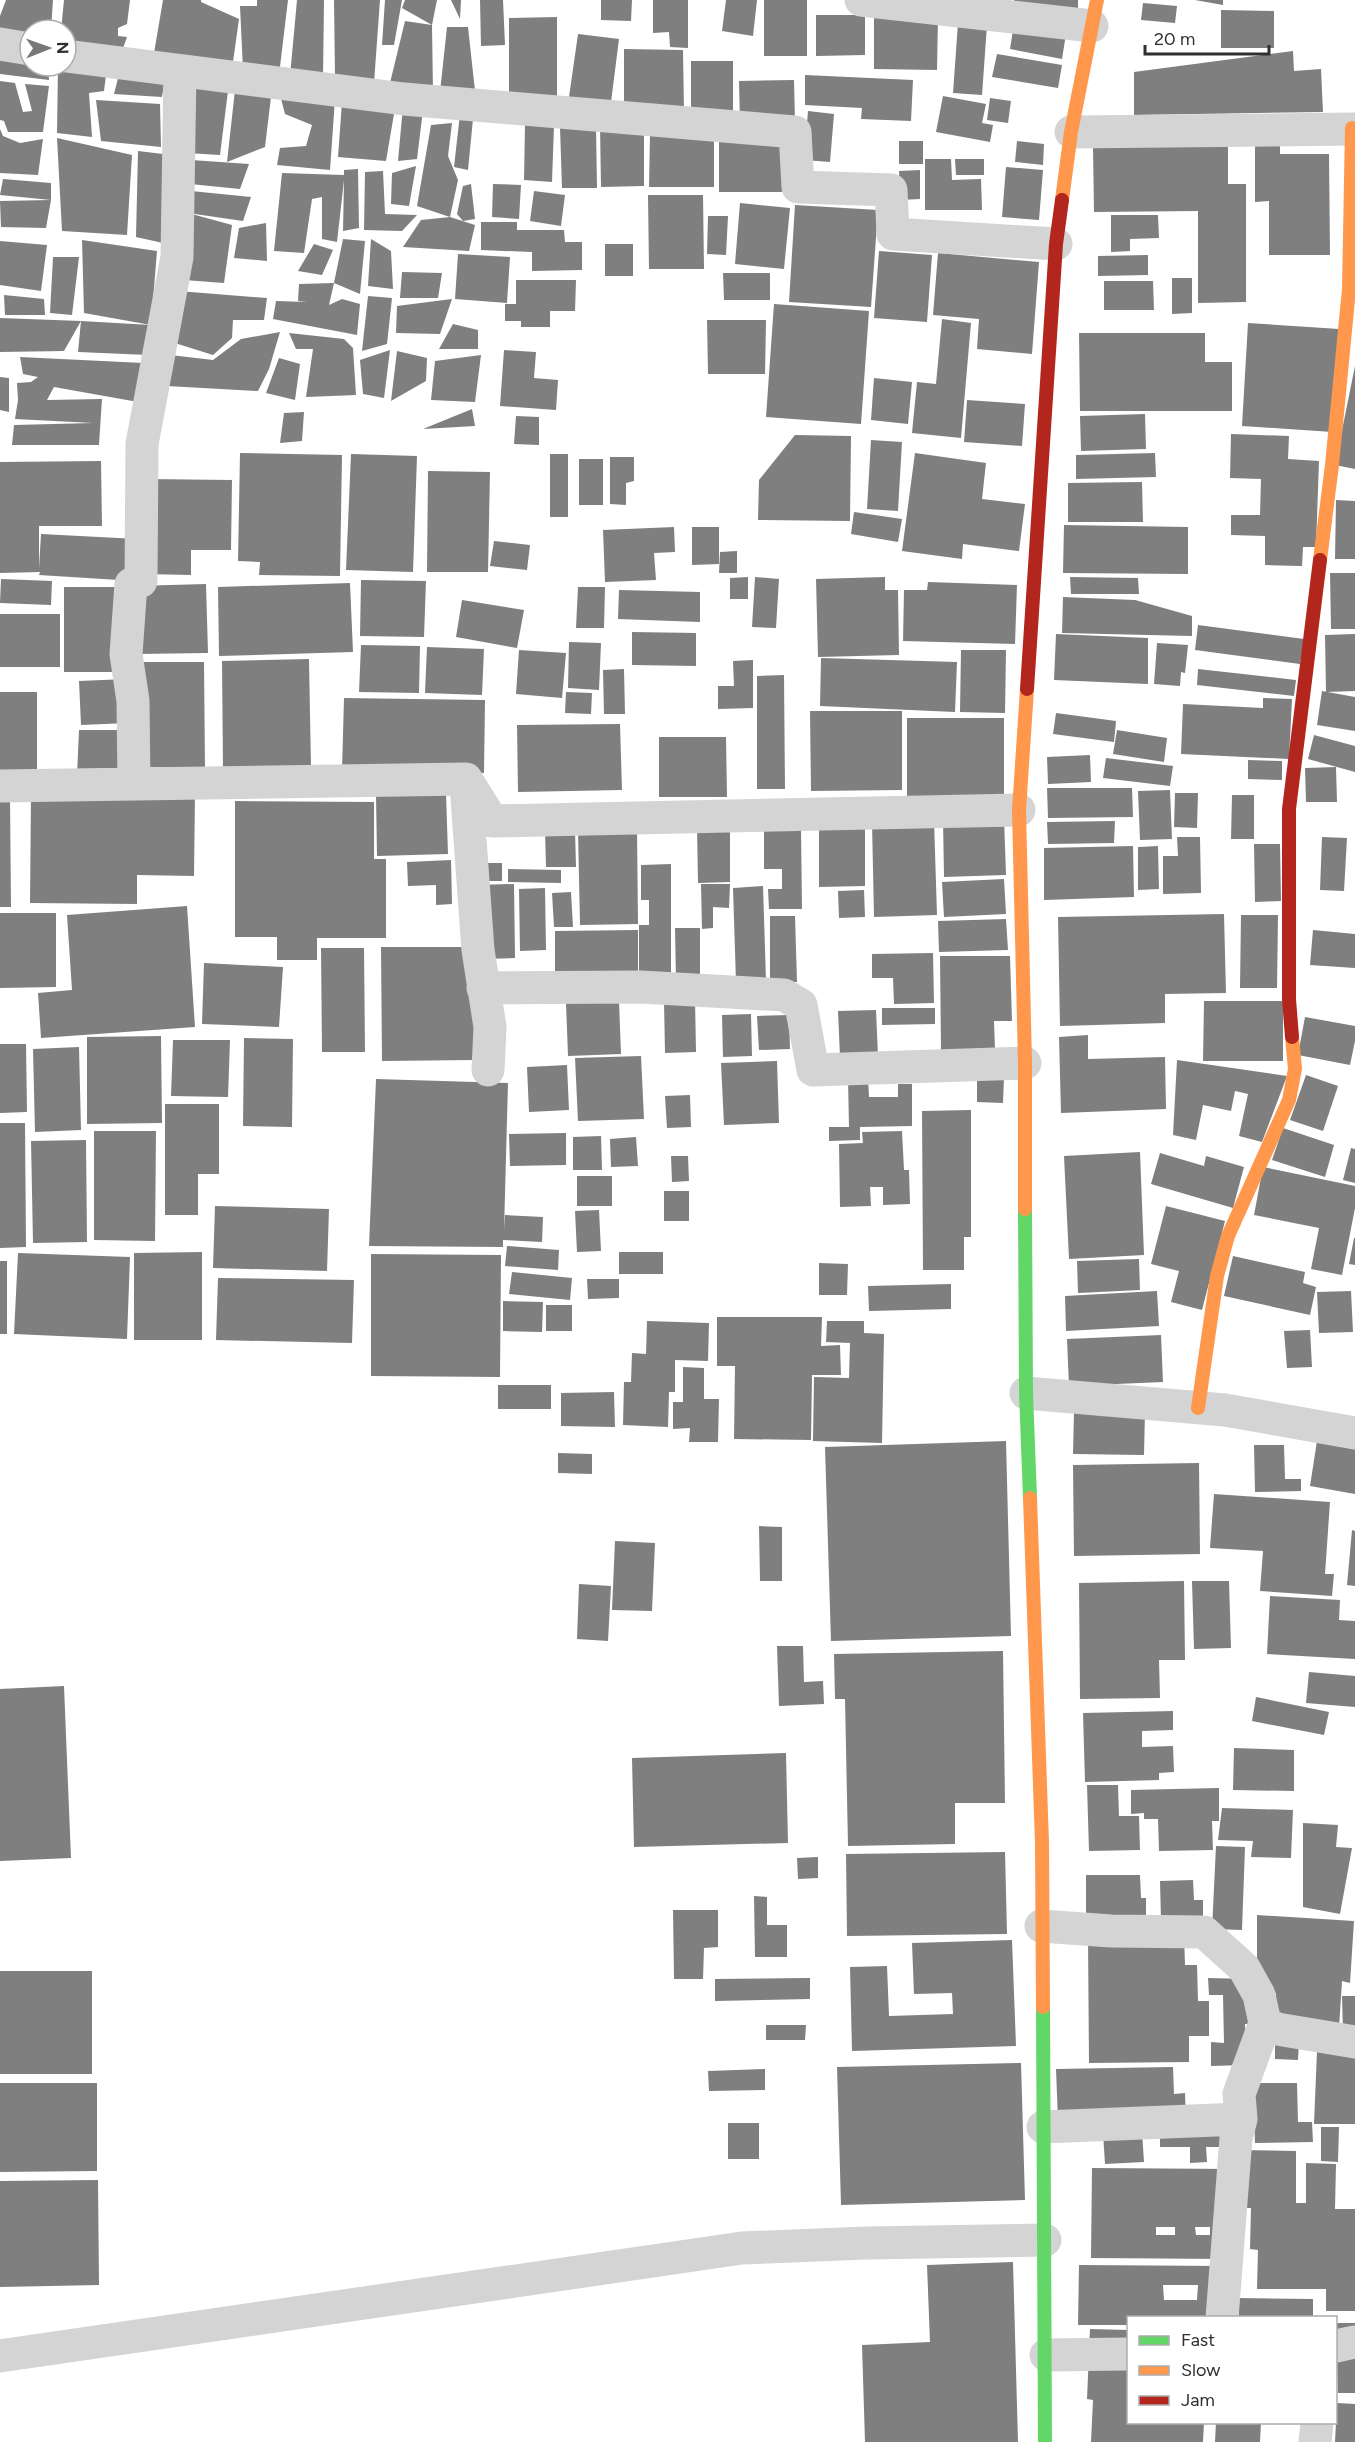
<svg xmlns="http://www.w3.org/2000/svg" width="1355" height="2442" viewBox="0 0 1355 2442" font-family="Figtree,sans-serif">
	<rect width="100%" height="100%" fill="#fff"/>
	<path fill="#7f7f7f" fill-rule="evenodd" d="M6,0H53L51,30H30V38L0,31V16Z
		M64,0H130L127,24L118,28V36L127,37L121,54L66,49V30H61Z
		M163,0H201V2L239,19L232,69L153,59Z
		M257,0H288L279,75L243,70L240,6H257Z
		M297,0H324L323,78L290,76Z
		M334,0H380L374,83L335,77Z
		M385,0H402L394,45H382Z
		M405,0H437L432,25L402,8Z
		M451,0H461L460,19Z
		M480,0H503L505,45L481,46Z
		M601,0H632L631,21L601,20Z
		M653,0H688V48L670,47L669,32L653,33Z
		M726,0H757L753,36L722,31Z
		M764,0H807V56H764Z
		M1014,0H1078V14L1014,13Z
		M1195,0H1223V5Z
		M1143,3L1177,6L1175,23L1141,20Z
		M1221,10L1274,11V48H1221Z
		M816,15H865V55L816,56Z
		M874,15L938,16L937,70L874,69Z
		M557,17V105H509V18Z
		M405,21L432,25L433,93L390,83Z
		M958,23L987,25L982,95L953,93Z
		M1014,24L1066,34L1062,59L1010,49Z
		M447,27H468L475,91L440,92Z
		M578,34L619,39L610,110L568,104Z
		M0,49L30,55V66H48L49,80L0,74Z
		M624,49L683,50L684,112H624Z
		M1293,51L1294,71L1321,69L1323,112L1134,115V72Z
		M997,54L1062,65L1058,88L992,77Z
		M691,61H733V119H691Z
		M58,66L106,75L104,91L89,93L92,137L57,133Z
		M119,74L165,78L162,97L114,94Z
		M805,75L913,80L911,121L861,119L862,108L805,105Z
		M794,80L795,122L740,123L739,81Z
		M0,81L15,83L23,112L32,111L25,84L49,86L43,132H8L4,121L0,120Z
		M192,87L228,91L220,155L187,153Z
		M235,90L271,97L265,147L227,162Z
		M280,95L335,99L330,170L277,165L280,148L306,146L312,125L285,114Z
		M943,96L986,104L982,123L993,125L990,142L936,132Z
		M990,98L1011,101L1008,123L987,120Z
		M96,100L160,104L161,147L101,141Z
		M342,102L395,108L386,161L338,157Z
		M403,106L423,110L417,159L398,161Z
		M808,111L834,114L830,162L804,160Z
		M460,114L473,119L468,170L454,167Z
		M452,123L448,156L458,180L450,217L417,206L431,125Z
		M644,124V186L601,187L600,125Z
		M525,125L554,126L552,182L524,180Z
		M596,126L597,188H562L560,127Z
		M0,129L3,136L20,143L43,139L38,175L0,173Z
		M650,135H714V187H649Z
		M786,136V192H719V137Z
		M57,138L132,155L127,235L62,231Z
		M899,141H923V164H899Z
		M1017,141L1044,144L1043,165L1015,162Z
		M1255,144H1280V154H1329L1330,255H1269V201L1255,202Z
		M1228,145V184H1246V302L1198,303V211L1094,212L1093,147Z
		M138,151L163,154V243L136,237Z
		M925,159H951L952,180L981,179L982,210H925Z
		M955,159H984V175H956Z
		M191,160L249,164L240,189L190,184Z
		M416,166L409,206L391,204L392,173Z
		M1006,167L1043,170L1039,220L1002,217Z
		M358,169L359,228L343,231L344,180L337,242L322,239V197L312,199L304,253L274,251L282,173L344,175V170Z
		M920,170V199L900,200L899,171Z
		M383,171L385,214L417,215L402,231L364,230L365,172Z
		M3,179L51,183V200L46,228L1,227L0,201L51,200L0,195Z
		M471,184L475,219L463,221L457,214L463,186Z
		M493,184L521,185L519,219L492,217Z
		M191,191L251,197L243,221L188,213L232,225L224,283L184,280L188,213Z
		M534,191L565,195L561,226L530,221Z
		M648,195H703L704,269H649Z
		M740,203L790,208L784,269L735,264Z
		M795,205L878,210L871,307L789,302Z
		M1111,215H1158L1159,238L1130,239V251L1111,252Z
		M708,216H728L726,255L707,254Z
		M450,217L475,225L469,251L403,247L421,220Z
		M481,222H517V230H564L565,242H582V270L532,271V252L481,250Z
		M266,223L267,261L234,258L239,228Z
		M343,239L365,241L360,294L334,283Z
		M371,239L391,251L393,289L368,286Z
		M82,240L157,251L151,325L148,355L78,352L81,321L151,325L84,313Z
		M0,241L47,245L41,291L0,285Z
		M314,244L333,250L322,275L298,271Z
		M605,244H633V276H605Z
		M879,251L932,255L927,322L874,318Z
		M938,253L1039,262L1032,354L977,349L979,319L933,315Z
		M458,254L510,257L507,303L455,299Z
		M1148,255V275L1098,276V256Z
		M53,257H79L72,315L50,313Z
		M402,272L442,273L438,298H400Z
		M723,273H770V300H724Z
		M1172,278H1192V313L1172,314Z
		M516,280H576L575,311H550V327H521V321H505V304H516Z
		M1104,281H1153L1154,310H1104Z
		M334,283L329,305L342,299L360,304L357,335L273,319L276,301L307,302L298,301L299,284Z
		M178,291L267,298L264,320H233L232,338L213,355L162,339Z
		M4,295L44,299L45,315H5Z
		M368,296L392,298L387,344L362,351Z
		M452,299L440,334L396,333L397,306Z
		M774,304L869,311L861,424L766,417Z
		M0,318L81,321L64,351L0,352Z
		M942,319L971,323L961,438L912,433L917,382L936,384Z
		M707,320H766L765,374H708Z
		M1248,323L1339,329L1332,432L1242,426Z
		M453,324L478,330V349H439Z
		M280,332L269,369L258,391L167,386L170,355L213,360L241,339Z
		M289,333L344,339L353,348L356,395L306,397L313,349H296Z
		M1079,333H1205V362H1232V411H1080Z
		M390,350L384,398L363,394L360,360Z
		M504,350L536,352L534,378L558,380L556,410L500,406Z
		M397,351L427,358L426,381L391,401Z
		M481,355L475,402L431,400L435,361Z
		M20,357L143,363L138,402L54,387L47,400L102,399L99,445H12L14,425L93,423L15,419L18,400L17,383L31,382L38,377L23,374Z
		M279,358L300,364L295,400L266,393Z
		M1355,366V469L1335,465Z
		M0,377L9,378V412L0,410Z
		M874,378L912,382L908,424L871,420Z
		M967,400L1025,404L1022,446L964,442Z
		M472,409L475,426L423,429Z
		M304,412L302,441L280,443L284,413Z
		M1145,414L1146,449L1081,451L1080,416Z
		M516,416L539,417V445L514,444Z
		M1231,434L1289,436L1288,459L1319,461L1316,547H1303L1302,566L1265,565V536L1231,535V515H1260L1261,479L1230,478Z
		M795,435L851,436L850,521L758,520L759,480Z
		M871,440L902,442L898,511L867,509Z
		M240,453L342,455L340,576L259,575L260,562L238,561Z
		M915,453L986,463L982,499L1025,504L1019,551L963,544L962,559L902,551Z
		M1155,453L1156,477L1076,479V455Z
		M351,454L417,456L413,572L346,570Z
		M550,454H568V517H550Z
		M610,457H634V481L626,483V505L610,504Z
		M579,459H603V505H579Z
		M101,461L102,526H39V568L41,534L138,539L135,581L39,575L40,572L0,573V462Z
		M428,471L490,472L488,572H427Z
		M146,479L232,480L231,550H191V575L144,574Z
		M1142,482L1143,522H1068V483Z
		M1336,500L1355,501V559H1335Z
		M854,512L902,519L898,542L851,534Z
		M1064,525L1188,527V574L1063,573Z
		M674,527L675,552L654,553L656,580L605,582L603,530Z
		M692,527H719V564L692,565Z
		M494,541L530,545L527,570L490,566Z
		M737,551V573H719L720,552Z
		M1330,573H1355V629H1331Z
		M748,577V599H730V578Z
		M755,577L779,579L776,628L752,627Z
		M885,577V590H898L899,655L818,657L816,579Z
		M1070,577L1138,578L1139,594H1071Z
		M1,579L52,581L51,605L0,603Z
		M361,580L426,581L424,637L360,636Z
		M928,582L1017,585L1015,644L903,641L904,590H927Z
		M350,583L353,652L219,656L218,587Z
		M206,584L208,653L137,654L135,586Z
		M64,587H122V672H64Z
		M578,587H605L604,628H576Z
		M619,590L700,592V622L618,619Z
		M1063,597L1135,600L1192,616V636L1062,633Z
		M462,600L524,610L517,648L456,637Z
		M0,614H60V667H0Z
		M1198,625L1304,639L1300,664L1195,650Z
		M632,632L696,633V666L632,665Z
		M1056,634L1148,638V684L1054,680Z
		M1355,634V691L1326,692L1325,635Z
		M569,642L601,643L599,690L568,688Z
		M1157,643L1188,645L1185,673L1181,672L1180,686L1154,684Z
		M361,645L420,646L419,693L359,692Z
		M427,647L484,649L482,695L425,693Z
		M519,650L566,653L562,698L516,694Z
		M961,650H1006L1005,713L960,712Z
		M821,658L957,662L955,712L820,706Z
		M309,659L311,768L223,770L222,661Z
		M753,660V708L718,709V686H734L733,661Z
		M143,662H204L205,768L144,767Z
		M624,669L625,714H604L603,670Z
		M1198,669L1296,680L1294,696L1197,685Z
		M784,675L785,789H757V676Z
		M126,679L128,723L81,725L79,681Z
		M1322,691L1355,697V731L1317,725Z
		M0,692H37V776H0Z
		M566,692L592,693L591,714L565,713Z
		M344,698L485,700L484,773L342,771Z
		M1263,698L1292,699L1289,759L1181,754L1183,704L1263,708Z
		M810,711H902V790L811,791Z
		M1056,713L1116,721L1114,742L1053,734Z
		M907,718H1004V796H907Z
		M620,724L622,790L518,792L517,725Z
		M79,730H128L127,777L77,775Z
		M1117,730L1167,738L1164,762L1113,754Z
		M1314,735L1355,746V772L1308,759Z
		M659,737H726L727,797H659Z
		M1090,755L1091,782L1048,784L1047,757Z
		M1106,758L1173,766L1170,786L1103,778Z
		M1248,760L1282,761V780L1248,779Z
		M1336,767L1337,802H1306L1305,768Z
		M1047,788H1132L1133,817L1048,818Z
		M1170,790L1172,839L1140,840L1138,791Z
		M31,793L195,794L194,876L137,875V904L30,903Z
		M446,793L448,854L377,856L376,795Z
		M1175,793H1198L1197,828L1174,827Z
		M1232,795H1254V839H1231Z
		M0,797H10L11,907H0Z
		M235,801L374,802V859H386V938H317V960H277V937H235Z
		M1004,818L1006,875L944,877L943,819Z
		M934,820L937,915L874,917L872,822Z
		M1115,821L1114,843L1048,844L1047,822Z
		M819,824H865V886L819,887Z
		M697,826H730V882L698,883Z
		M637,829L638,924L580,925L578,830Z
		M801,829L802,909H769L768,889H782V869H764V830Z
		M545,830H575L576,867H546Z
		M1177,837H1200L1201,893L1163,894V856H1178Z
		M1322,837L1347,838L1344,891L1320,890Z
		M1254,844H1280L1281,901L1255,902Z
		M1133,846L1134,897L1044,900V848Z
		M1158,846L1159,889L1138,890V847Z
		M451,860L452,904L436,905V885L408,886L407,862Z
		M476,863H502V881H476Z
		M671,864V982H639V925H649V900H641V865Z
		M508,869L561,870V883L508,882Z
		M1004,879L1006,914L944,917L942,882Z
		M514,884L515,958L484,959L475,885Z
		M701,884H730L729,908L713,907V928L702,929Z
		M763,886L766,981L736,982L733,888Z
		M545,888L546,950L520,951L519,889Z
		M864,890L865,917L839,918L838,891Z
		M571,892L573,927H554L552,893Z
		M187,906L195,1027L41,1038L38,993L72,990L67,915Z
		M0,913H56V987L0,988Z
		M1224,914L1226,993L1165,994V1023L1060,1026L1058,917Z
		M1241,915H1278L1277,988H1240Z
		M770,916H795L797,982H770Z
		M1006,919L1008,950L939,952L938,921Z
		M675,928H700V982H676Z
		M638,930V972L555,973V931Z
		M1313,930L1355,934V968L1310,965Z
		M381,947H475L474,1060L382,1061Z
		M321,948H364L365,1052H322Z
		M933,953L934,1003L894,1004L893,978H872V954Z
		M940,956H1010L1012,1021H994L995,1050H941Z
		M204,963L283,967L279,1027L202,1024Z
		M695,999L696,1052L665,1053L664,1000Z
		M619,1001L621,1054L568,1056L566,1003Z
		M1204,1001H1283V1061H1203Z
		M882,1008H935V1024L882,1025Z
		M876,1010L878,1056L840,1057L838,1011Z
		M751,1014L752,1056L723,1057L722,1015Z
		M789,1015L790,1049L759,1050L757,1016Z
		M1305,1017L1355,1026V1041L1350,1065L1298,1055Z
		M1088,1035V1059L1165,1057L1166,1109L1061,1113L1059,1037Z
		M161,1036L162,1123L87,1124V1037Z
		M244,1038L293,1039L292,1127L243,1126Z
		M173,1040H230L228,1097L171,1096Z
		M0,1044H26L27,1112L0,1113Z
		M79,1047L81,1130L35,1132L33,1049Z
		M641,1056L644,1119L578,1121L575,1058Z
		M1177,1060L1287,1076L1262,1142L1239,1136L1248,1094L1235,1091L1231,1111L1203,1105L1196,1140L1173,1135Z
		M777,1061L779,1123L724,1125L721,1063Z
		M567,1065L569,1110L529,1112L527,1067Z
		M1306,1075L1338,1086L1323,1131L1290,1120Z
		M977,1076L1004,1077L1003,1103L977,1102Z
		M868,1077L869,1097H898V1084H912V1126L860,1127V1140L829,1141V1127H849L848,1078Z
		M376,1079L508,1083L504,1231L505,1215L543,1217L542,1242L503,1240V1247L369,1246Z
		M690,1095L691,1127L667,1128L665,1096Z
		M165,1104H219V1174H198V1215H165Z
		M971,1110V1237H964V1270H923L922,1111Z
		M0,1123H25L26,1247L0,1248Z
		M1283,1128L1334,1145L1325,1177L1272,1160Z
		M94,1131H156L155,1241L94,1240Z
		M902,1131L904,1170H909L910,1204L883,1205V1187H870L871,1206L840,1207L839,1144L863,1143L862,1132Z
		M566,1133V1165L510,1166L509,1134Z
		M601,1136L602,1170H573V1137Z
		M636,1137L638,1166L611,1167L610,1139Z
		M86,1140L87,1242L33,1243L31,1141Z
		M1351,1148L1355,1149V1183L1343,1180Z
		M1140,1152L1144,1255L1069,1259L1064,1156Z
		M1160,1153L1204,1166L1206,1156L1244,1167L1233,1208L1151,1184Z
		M671,1156H688L689,1181L672,1182Z
		M1263,1167L1355,1186V1208L1342,1275L1311,1269L1319,1228L1254,1215Z
		M577,1176H612V1206H577Z
		M664,1191H689V1221H664Z
		M215,1206L329,1209L327,1271L213,1268Z
		M1166,1206L1225,1221L1202,1310L1171,1302L1179,1271L1151,1264Z
		M599,1210L601,1251L577,1252L575,1211Z
		M1354,1238H1355V1265L1349,1264Z
		M507,1246L559,1250L558,1270L505,1266Z
		M202,1252V1340H134V1253Z
		M619,1252H663V1274H619Z
		M18,1253L130,1257L127,1339L14,1334Z
		M371,1254L501,1255L500,1377L371,1376Z
		M1233,1256L1305,1272L1303,1283L1316,1287L1310,1315L1224,1296Z
		M1139,1259L1140,1290L1078,1293L1077,1261Z
		M0,1261H7V1334H0Z
		M819,1263L848,1264L847,1295H819Z
		M512,1272L572,1278L570,1300L509,1294Z
		M218,1278L354,1280L352,1343L216,1340Z
		M587,1279H619V1298L588,1299Z
		M951,1284V1309L869,1311L868,1286Z
		M1157,1291L1159,1326L1066,1331L1065,1296Z
		M1351,1291L1353,1332L1319,1333L1317,1292Z
		M503,1301L543,1302L542,1332L503,1331Z
		M546,1305H572V1331H546Z
		M717,1317H822L821,1346L840,1345L841,1375H812L811,1440L734,1439L735,1366H717Z
		M647,1321L709,1323L708,1361L675,1360V1392H669L668,1427L623,1425L624,1382H631L632,1353L646,1354Z
		M827,1321H864V1333L884,1334L882,1443L813,1441L814,1377L849,1378L850,1343L826,1342Z
		M1310,1330L1312,1367L1287,1368L1284,1331Z
		M1161,1335L1163,1382L1069,1386L1067,1339Z
		M683,1367L704,1368V1399H719L718,1442H689L690,1428L673,1429V1402H683Z
		M498,1385H551V1409H498Z
		M614,1392L615,1427L561,1426V1393Z
		M1074,1411L1145,1412L1144,1455L1073,1454Z
		M1006,1441L1011,1636L831,1641L825,1447Z
		M1317,1441L1355,1447V1494L1310,1486Z
		M1254,1445H1284L1285,1479H1301V1491L1255,1492Z
		M558,1453L592,1454V1474L558,1473Z
		M1199,1463L1200,1554L1074,1556L1073,1465Z
		M1214,1494L1330,1502L1325,1574H1334L1332,1596L1260,1591L1263,1551L1210,1548Z
		M759,1526L782,1527V1581H760Z
		M1352,1530L1355,1531V1586L1347,1585Z
		M615,1541L655,1543L652,1611L612,1610Z
		M1184,1581L1185,1660H1159L1160,1698L1080,1699L1079,1583Z
		M1192,1581H1229L1231,1648L1194,1649Z
		M579,1584L611,1586L608,1641L577,1639Z
		M1270,1596L1340,1600L1339,1620L1355,1621V1659L1267,1654Z
		M777,1646H803L804,1682L823,1681L824,1704L779,1706Z
		M1003,1651L1005,1803H955V1844L848,1846L845,1699H835L834,1654Z
		M1309,1672L1355,1676V1707L1306,1703Z
		M64,1686L71,1858L0,1861V1689Z
		M1256,1697L1329,1712L1324,1735L1252,1721Z
		M1173,1711V1730L1142,1731V1747L1173,1746L1174,1772L1159,1773V1780L1085,1782L1083,1713Z
		M1234,1748L1294,1750V1791L1233,1790Z
		M786,1753L788,1843L634,1847L632,1758Z
		M1087,1785H1118L1119,1816H1139L1140,1850L1089,1851Z
		M1219,1788V1821H1212L1213,1850L1159,1851L1158,1819H1144V1813L1131,1814V1790Z
		M1222,1808L1293,1810L1291,1858L1251,1857L1253,1841L1218,1840Z
		M1303,1823L1338,1825L1336,1847L1352,1848L1340,1914L1303,1907Z
		M1216,1846L1245,1847L1242,1930L1212,1929Z
		M1005,1852L1007,1934L847,1936L846,1854Z
		M818,1857V1878L798,1879L797,1858Z
		M1086,1875H1140L1141,1898H1146V1917H1086Z
		M1193,1880L1194,1900H1203V1920H1161L1160,1881Z
		M754,1896L767,1897V1925H787V1957H755Z
		M673,1910H718V1947L704,1948L703,1979H674Z
		M1257,1915L1354,1921L1350,1983L1342,1981L1339,2028L1274,2023L1276,1993L1257,1988Z
		M1184,1935L1185,1965H1197L1198,2001H1209V2036H1189V2062L1089,2063L1088,1936Z
		M1012,1940L1016,2046L852,2051L850,1967L887,1966L889,2016L953,2014L952,1993L914,1994L912,1943Z
		M0,1971H92V2074H0Z
		M810,1978V1999L715,2001V1979Z
		M1208,1978L1250,1979L1258,2024H1245L1246,2065L1211,2066V2042L1224,2043L1223,1995H1209Z
		M1342,1996H1355V2034H1343Z
		M766,2025H806L805,2040H766Z
		M1275,2041L1299,2042L1298,2060L1275,2059Z
		M1317,2051H1355V2124H1314Z
		M1021,2063L1025,2200L841,2205L837,2067Z
		M1173,2067L1174,2094L1185,2093L1186,2118L1058,2121L1056,2069Z
		M765,2069V2090L709,2091L708,2071Z
		M0,2083H97V2171L0,2172Z
		M1253,2083H1297L1298,2122H1312L1313,2142L1255,2143Z
		M728,2123H759V2159H728Z
		M1229,2124V2147H1206L1207,2162L1190,2163V2147H1160V2126Z
		M1321,2127H1339L1338,2162L1321,2161Z
		M1142,2132L1144,2162L1105,2164L1103,2133Z
		M1239,2150L1296,2151V2203H1306V2163L1336,2164L1335,2209H1355V2311H1326V2289H1257L1258,2250L1250,2249L1251,2208H1238Z
		M1092,2168L1233,2169L1226,2259L1091,2258ZM1156,2227H1175V2235H1156ZM1195,2227H1210V2235H1196Z
		M98,2180L99,2285L0,2287V2181Z
		M1013,2262L1018,2442H865L862,2345L930,2342L927,2265Z
		M1079,2265L1226,2266V2318H1128V2325H1078ZM1163,2285H1198L1197,2300H1164Z
		M1239,2298L1313,2299V2318H1239Z
		M1336,2323H1355V2393H1338Z
		M1090,2329L1128,2330V2422H1204L1203,2442H1091L1093,2400L1087,2399Z
		M1337,2403L1355,2404V2442H1335Z
		M1216,2422H1261L1260,2442H1215Z"/>
	<g fill="none" stroke-linecap="round" stroke-linejoin="round">
		<path stroke="#d4d4d4" stroke-width="33" d="M861,0L1092,26
			M0,44L30,49
			M66,56L404,99L795,132L798,187L891,190L893,234L1056,244
			M1071,132L1355,129
			M134,784L133,701L126,654L131,584L141,581L142,444L177,257L180,71
			M466,784L478,950L490,1027L488,1070
			M0,786L466,779L492,821L1019,810
			M483,988L640,987L784,995L801,1005L813,1070L1025,1063
			M1026,1393L1225,1410L1355,1433
			M1041,1926L1111,1931L1204,1932L1244,1968L1259,1995L1265,2023L1277,2029L1355,2042
			M1043,2127L1241,2119
			M1222,2318L1236,2138L1241,2119L1239,2094L1265,2023
			M1336,2346L1355,2342
			M1046,2355L1128,2354
			M0,2356L742,2248L867,2243L1045,2240
			M1315,2442L1317,2422"/>
		<path stroke="#63d668" stroke-width="14" d="M1025,1209L1026,1393L1030,1498
			M1043,2007L1045,2442"/>
		<path stroke="#ff974d" stroke-width="14" d="M1062,200L1071,132L1097,0
			M1320,560L1332,465L1349,289L1352,128
			M1025,1209V1063L1019,810L1027,689
			M1198,1408L1217,1276L1228,1236L1289,1100L1295,1069L1292,1037
			M1030,1498L1042,1843L1043,2007"/>
		<path stroke="#b3261e" stroke-width="14" d="M1027,689L1056,244L1062,200
			M1292,1037L1289,999V809L1320,560"/>
	</g>
	<rect x="1127" y="2316" width="210" height="108" fill="#ffffff" stroke="#acacac" stroke-width="1.5"/>
	<rect x="1139" y="2336" width="30" height="9" fill="#63d668" stroke="#acacac" stroke-width="1.5"/>
	<text x="1181" y="2346" font-size="18" fill="#2f2f2f">Fast</text>
	<rect x="1139" y="2366" width="30" height="9" fill="#ff974d" stroke="#acacac" stroke-width="1.5"/>
	<text x="1181" y="2376" font-size="18" fill="#2f2f2f">Slow</text>
	<rect x="1139" y="2396" width="30" height="9" fill="#b3261e" stroke="#acacac" stroke-width="1.5"/>
	<text x="1181" y="2406" font-size="18" fill="#2f2f2f">Jam</text>
	<g transform="translate(48 48) rotate(89)"><circle r="28" fill="#ffffff" stroke="#acacac" stroke-width="1.5"/>
	<path d="M0-4.5L10 22L0 15L-10 22Z" fill="#787878"/>
	<text y="-9" font-size="16" font-weight="bold" text-anchor="middle" fill="#2f2f2f">N</text>
	</g>
	<path d="M1145 45v9h124v-9" fill="none" stroke="#2f2f2f" stroke-width="3"/>
	<text x="1154" y="45" font-size="18" fill="#2f2f2f" stroke="#ffffff" stroke-width="4.5" paint-order="stroke">20 m</text>
</svg>
